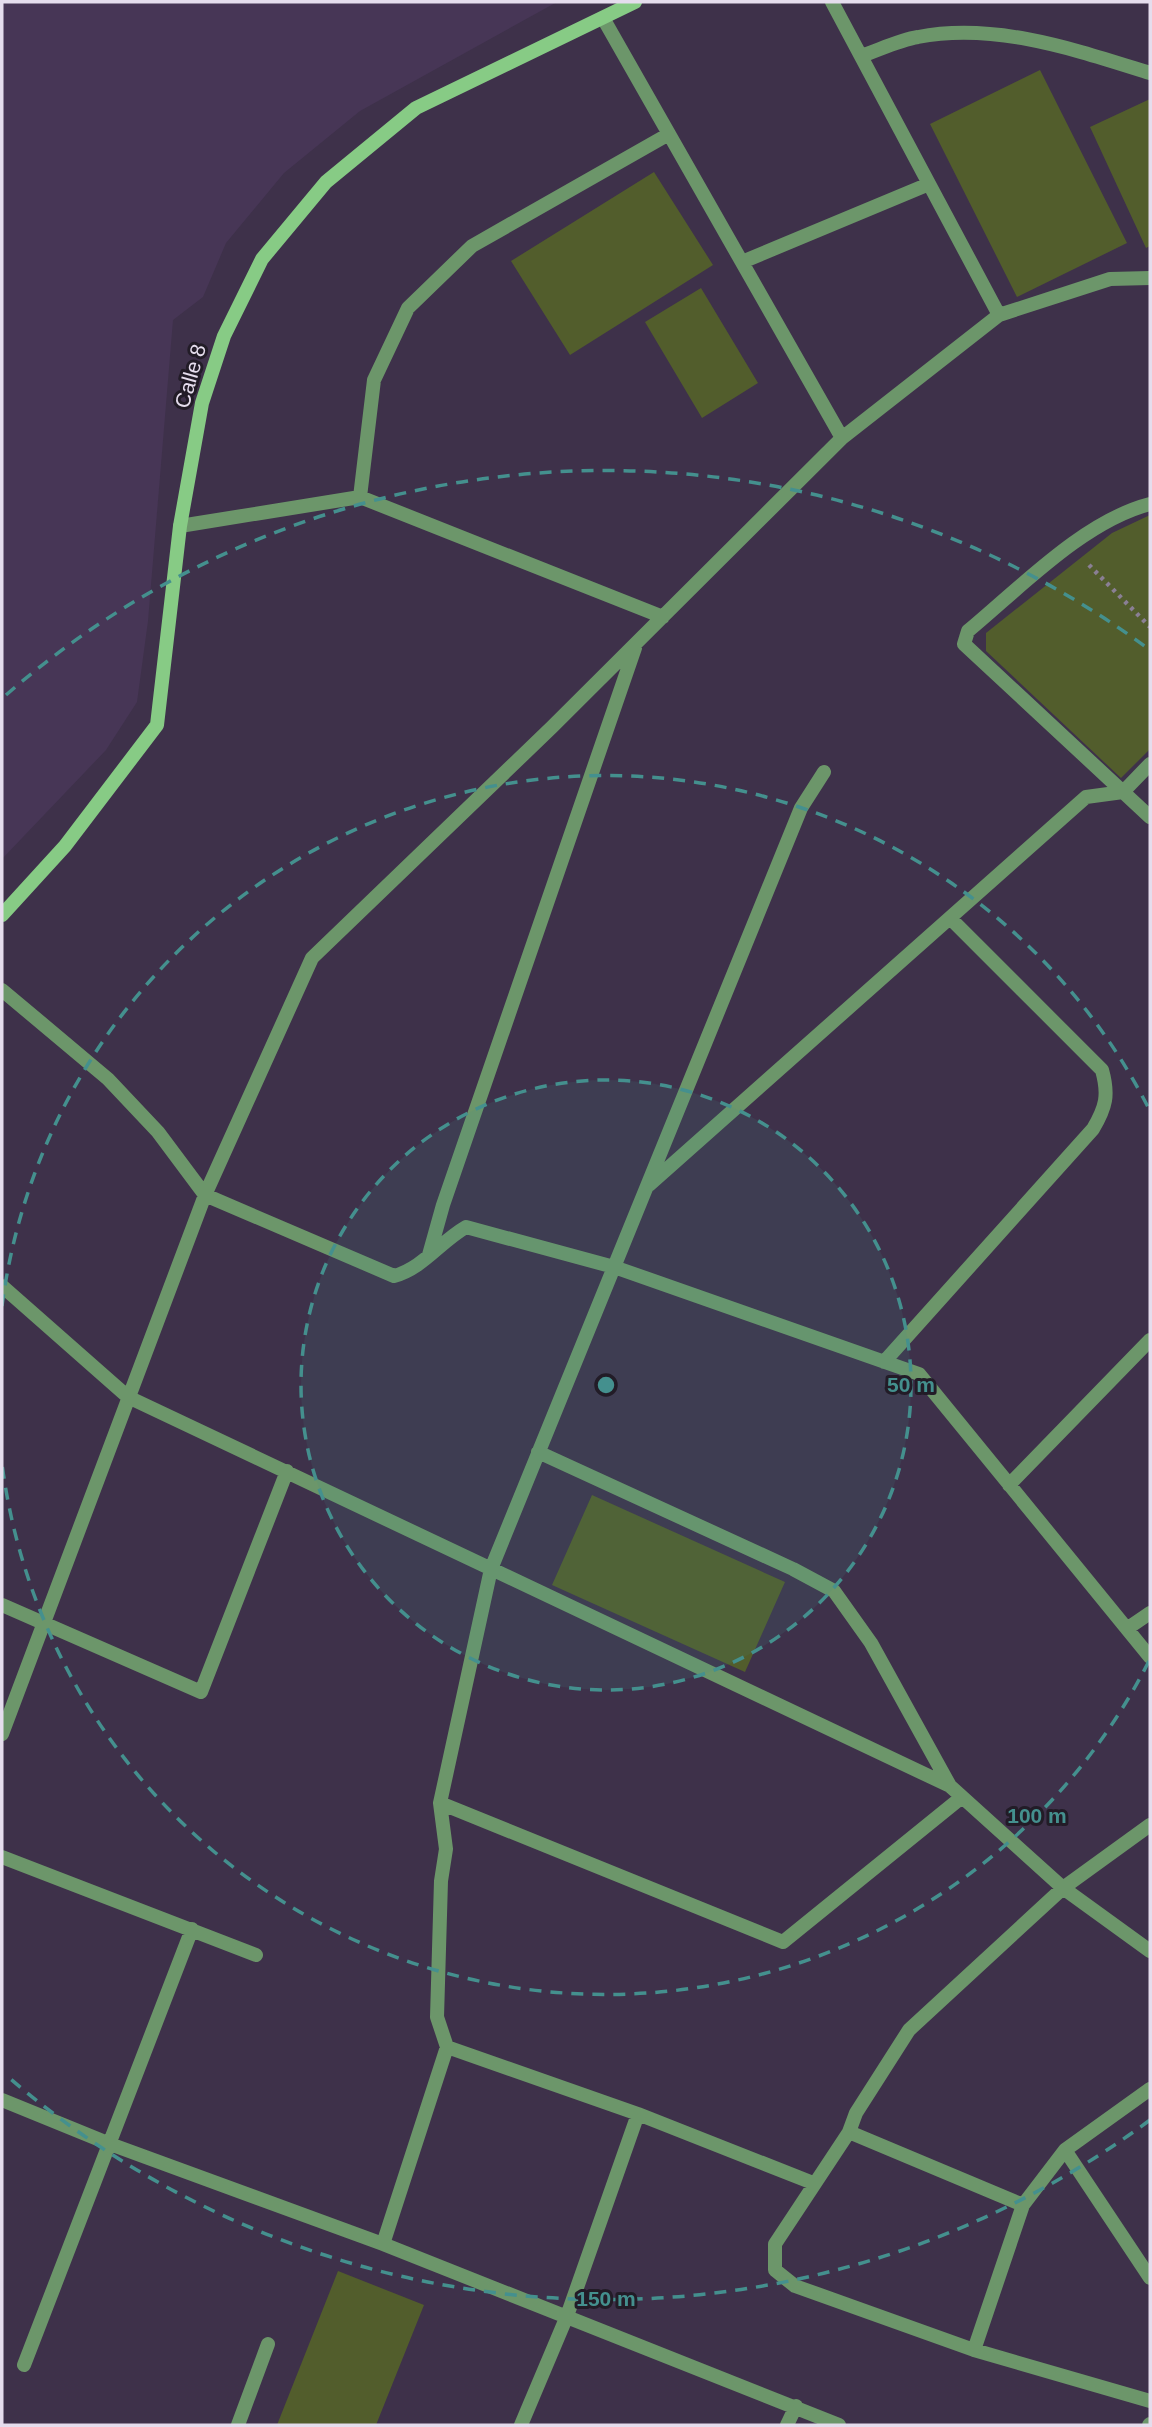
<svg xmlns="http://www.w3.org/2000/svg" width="1152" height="2427" viewBox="0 0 1152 2427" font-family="Helvetica,sans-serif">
	<rect width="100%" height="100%" fill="#3e314a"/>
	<path fill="#473656" d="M2,2H557L360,111L284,173L226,243L203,297L173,320L148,621L137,702L106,750L2,859Z"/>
	<path fill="#525d2c" d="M1040,70L1127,243L1017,297L930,124Z
		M1150,99V246L1146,248L1090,127Z
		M654,172L713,265L570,355L511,261Z
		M701,288L758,383L702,418L645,322Z
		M1150,515V749L1121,778L986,651V633L1112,533Z
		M592,1495L785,1582L745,1672L552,1585Z
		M338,2271L424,2305L376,2425H277Z"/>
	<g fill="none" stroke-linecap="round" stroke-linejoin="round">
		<path stroke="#8a7f94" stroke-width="4.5" stroke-dasharray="3.5 5" stroke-linecap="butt" d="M1089,565L1150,627"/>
		<path stroke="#6c966a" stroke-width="14" d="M832,2L999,315
			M603,18L842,438
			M861,56C879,50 899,40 918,37C996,22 1076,50 1150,73
			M742,262L929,184
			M360,497L663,617
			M1150,504C1084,521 1021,587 968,631L964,644L1150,817
			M180,526L360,497L374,380L408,308L472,246L669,134
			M2,990L108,1079L158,1132L205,1195L394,1276C423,1268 440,1242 466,1227L614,1267L919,1374L1150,1657
			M649,1185L1086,797L1123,792L1150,764
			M429,1255L443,1205L635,648
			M2,1286L128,1397L950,1786L1063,1888L1150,1951
			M884,1362L1093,1129C1106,1107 1109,1095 1102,1070L950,918
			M538,1452L793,1569L834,1591L871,1643L950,1786
			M1009,1485L1150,1340
			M2,1605L201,1692L287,1471
			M1128,1628L1150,1613
			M2,1734L205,1195L312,958L552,727L842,438L999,315L1110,279L1150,278
			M440,1803L783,1942L962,1797
			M1150,1825L1063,1888L909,2030L856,2113L849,2132L775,2244V2270L795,2286L974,2350L1150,2401
			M2,1857L256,1955
			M447,2047L638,2114L813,2183
			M2,2100L110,2144L383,2244L839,2425
			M849,2132L1023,2205
			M1065,2150L1150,2278
			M383,2244L447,2047L437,2017L441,1881L446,1849L440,1803L491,1569L801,808L824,772
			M974,2350L1023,2205L1065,2150L1150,2089
			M24,2365L192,1929
			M238,2425L268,2344
			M521,2425L567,2316L638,2114
			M787,2425L796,2406
			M1149,2425L1150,2424"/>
		<path stroke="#87cb85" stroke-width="14" d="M2,915L65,846L157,725L180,526L202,403L224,336L262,259L326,182L416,108L635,2"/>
	</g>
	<circle cx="606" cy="1385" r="305" fill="#44908e" fill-opacity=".12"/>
	<g fill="none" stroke="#44908e" stroke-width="3.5" stroke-dasharray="12 9">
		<circle cx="606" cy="1385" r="305"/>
		<path d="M1149 1661A609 609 0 0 1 2 1464M2 1306A609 609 0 0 1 1149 1109"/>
		<path d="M1150 2120A914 914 0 0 1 6 2075M6 695A914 914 0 0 1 1150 650"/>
	</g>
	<g text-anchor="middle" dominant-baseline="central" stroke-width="6" stroke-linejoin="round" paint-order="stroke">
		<g font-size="21" fill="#e5dded" stroke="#221c27">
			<text transform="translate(190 376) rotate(-74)">Calle 8</text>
		</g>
	</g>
	<circle cx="606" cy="1385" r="10" fill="#44908e" stroke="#221c27" stroke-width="3.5"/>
	<g font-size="21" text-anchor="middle" font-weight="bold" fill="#44908e" stroke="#221c27" stroke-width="6" stroke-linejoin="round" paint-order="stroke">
		<text x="911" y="1392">50 m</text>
		<text x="1037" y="1823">100 m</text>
		<text x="606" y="2306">150 m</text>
	</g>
	<rect width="1152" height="2427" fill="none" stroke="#e5dded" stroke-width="7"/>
</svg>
